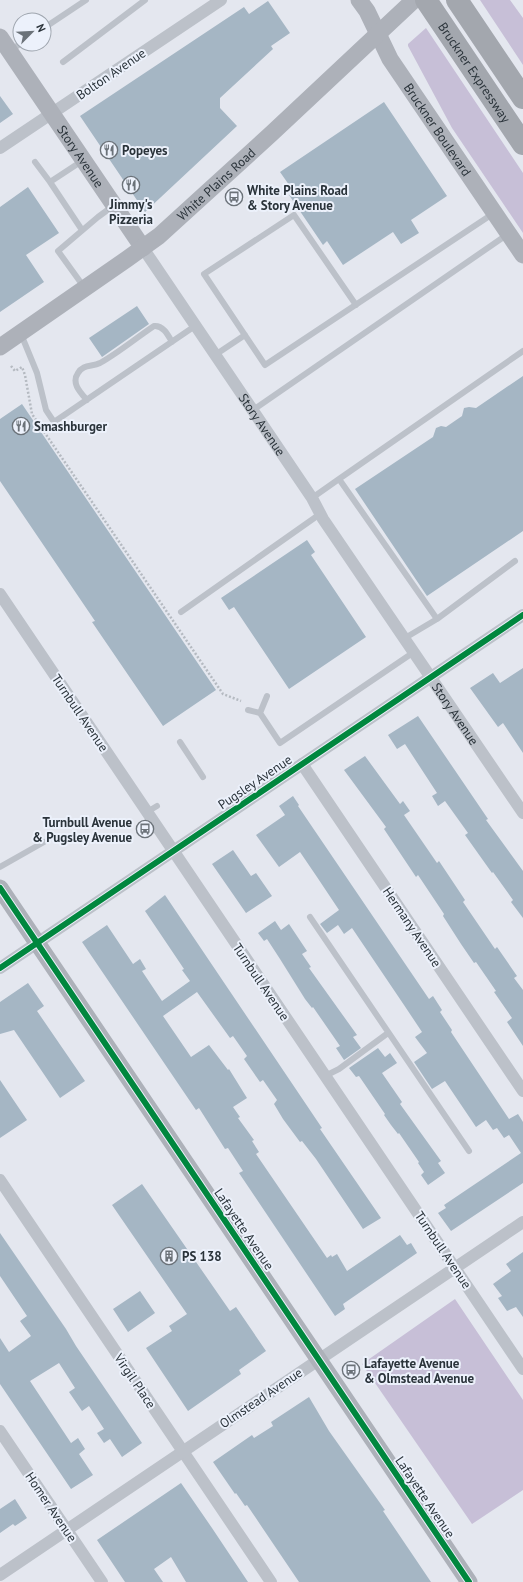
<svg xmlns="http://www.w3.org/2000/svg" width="523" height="1582" viewBox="0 0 523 1582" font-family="'PT Sans',sans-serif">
	<rect width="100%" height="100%" fill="#e4e7ef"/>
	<path fill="#c7bfd7" d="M480,0H510L523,18V65Z
		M426,28L523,173V233L452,128L408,46V44Z
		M455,1299L523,1400V1490L472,1524L362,1364Z"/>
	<path fill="#a5b6c4" d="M268,1L290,33L271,46L273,49L220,98V108L237,126L145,212L80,116L244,7L249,14Z
		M0,96L13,114L0,123Z
		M384,102L447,196L411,220L419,233L401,244L393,232L343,265L327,241L323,245L289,195L294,192L280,172Z
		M28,187L59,233L26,255L44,282L0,312V207Z
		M137,306L149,324L102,357L89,338Z
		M523,376V531L427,596L355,489L433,437L436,428L441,426L446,427L462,416L464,408L469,407L476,408Z
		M22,404L216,690L163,726L92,622L95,621L0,481V419Z
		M307,540L315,552L311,555L366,637L289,689L234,607L229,610L221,598Z
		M523,668V753L503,723L498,727L470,688L493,673L500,683Z
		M418,716L488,819L486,820L523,871V918L511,902L513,900L493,872L492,873L465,835L468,833L445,801L438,806L432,796L437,793L405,744L397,749L388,735Z
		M365,756L400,804L403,801L410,811L404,815L437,863L439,861L465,900L463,902L495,949L497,947L517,976L514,978L523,990V1046L507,1022L512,1018L494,992L496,991L476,962L474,963L461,944L443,916L444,914L418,875L416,877L384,829L386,827L344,770Z
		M293,796L299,805L298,806L429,999L433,996L442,1010L440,1012L452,1030L451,1032L509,1119L518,1114L523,1122V1183L451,1231L438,1213L446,1208L444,1205L521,1153L509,1135L504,1138L497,1128L493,1130L486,1120L476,1127L445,1081L432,1089L414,1062L427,1053L415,1037L422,1032L404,1005L352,928L344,934L338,925L327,933L320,924L339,910L317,877L300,852L279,867L256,835L285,815L279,806Z
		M233,850L251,876L256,873L272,896L246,913L212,864Z
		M165,895L322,1128L320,1129L381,1218L363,1229L316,1159L302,1141L300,1142L283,1119L274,1104L277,1100L263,1080L260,1082L244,1059L247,1056L233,1036L230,1038L197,992L163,1016L191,1057L209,1045L228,1070L229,1069L247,1098L233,1107L240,1117L238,1118L254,1140L252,1141L259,1152L256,1154L327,1258L331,1255L332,1257L337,1254L347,1271L400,1235L407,1245L411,1243L417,1253L343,1304L345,1309L335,1316L239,1173L243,1171L228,1148L225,1149L199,1108L196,1110L82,942L107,925L133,964L140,959L146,969L142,971L162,1001L190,981L182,970L184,969L145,911Z
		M275,921L281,930L289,924L307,951L302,954L311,967L309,968L357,1035L353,1037L361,1048L344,1060L336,1048L340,1046L313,1007L312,1008L305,999L280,959L267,939L264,941L258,933Z
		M28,983L44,1006L37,1011L85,1081L60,1098L14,1030L0,1034V1002Z
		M378,1048L385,1057L390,1053L397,1063L382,1073L402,1102L400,1104L441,1161L438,1163L445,1173L428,1185L421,1175L424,1172L418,1163L419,1162L399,1133L398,1134L391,1125L384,1115L385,1114L359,1076L356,1077L349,1068Z
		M0,1080L27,1120L0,1138Z
		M142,1184L230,1311L236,1307L266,1351L239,1370L241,1374L188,1411L146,1348L172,1331L169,1326L187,1314L112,1205Z
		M0,1233L66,1329L76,1346L142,1443L122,1457L110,1439L104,1443L97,1433L104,1429L89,1406L82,1411L69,1392L75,1388L59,1363L30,1381L71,1443L78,1438L85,1449L79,1454L93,1475L71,1489L0,1384V1338L9,1352L31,1336L20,1321L27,1316L0,1276Z
		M523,1252V1317L516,1307L507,1311L498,1298L502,1296L493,1284L511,1271L506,1264Z
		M140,1291L155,1313L128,1332L113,1309Z
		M309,1397L329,1431L385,1510L383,1511L431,1582H299L247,1505L245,1506L236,1493L235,1494L213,1462L252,1435L254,1438L273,1426L271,1422Z
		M181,1483L212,1528L248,1582H186L171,1557L154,1569L163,1582H125L97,1540Z
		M15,1499L27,1518L15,1526L13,1524L0,1533V1509Z"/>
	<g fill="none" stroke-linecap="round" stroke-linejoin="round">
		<path stroke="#b5bac1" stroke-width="2.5" stroke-dasharray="2 2" stroke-linecap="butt" d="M11,366L15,371L22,367L25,375L32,414L223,694L241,701"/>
		<path stroke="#bcc1c9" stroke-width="6" d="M44,28L86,0
			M11,50L20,44
			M63,62L145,0
			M82,161L50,182L82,230
			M35,162L50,182
			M84,287L58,251L98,217L113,206
			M356,305L294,215L204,274L265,365L494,213
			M21,334L37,373L46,410L54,422L195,326
			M215,355L245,335
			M87,400C80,392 71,383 78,373C83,364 92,367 100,363C118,353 136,338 154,326C163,325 168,335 172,342
			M253,410L508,234
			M339,479L523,351
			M312,498L339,479L437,619
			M181,612L320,514
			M405,638L437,619L515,561
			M248,710L260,713L280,743L414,652
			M260,713L267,696
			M180,742L203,777
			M147,812L157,806
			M0,867L44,842
			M310,917L469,1151
			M325,1076L339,1069L388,1033"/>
		<g stroke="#bcc1c9" stroke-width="12">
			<path d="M0,148L221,0"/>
			<path id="s1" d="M143,248L312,498L323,519L523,813"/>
			<path d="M0,594L523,1369"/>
			<path d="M302,764L523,1091"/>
			<path d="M0,968L523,615"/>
			<path d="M0,1180L271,1582"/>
			<path d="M0,1431L102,1582"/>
			<path d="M0,1575L523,1222"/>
		</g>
		<g stroke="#adb1b9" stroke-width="17">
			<path id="s2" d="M359,0L367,11L390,59L523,255"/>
			<path id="s3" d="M0,37L143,248"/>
			<path id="s4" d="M0,347L127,259L159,236L271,134L414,0"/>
			<path d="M0,888L469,1582"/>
		</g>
		<g stroke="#a3a7ae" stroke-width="22">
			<path id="s5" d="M426,0L523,144"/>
			<path d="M457,0L523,98"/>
		</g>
		<defs>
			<path id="cycleway" d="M0,888L469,1582
				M0,968L523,615"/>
		</defs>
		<use href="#cycleway" stroke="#ecf1fb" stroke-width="8"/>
		<use href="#cycleway" stroke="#00873e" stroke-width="6"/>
	</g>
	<defs>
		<symbol id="restaurant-ring" viewBox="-11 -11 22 22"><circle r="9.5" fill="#ecf1fb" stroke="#6b7279" stroke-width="1.5"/><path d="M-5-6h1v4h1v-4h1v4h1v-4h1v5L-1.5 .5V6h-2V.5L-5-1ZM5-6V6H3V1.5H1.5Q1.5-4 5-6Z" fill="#6b7279"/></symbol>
		<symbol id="bus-ring" viewBox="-11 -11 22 22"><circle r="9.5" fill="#ecf1fb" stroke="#6b7279" stroke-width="1.5"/><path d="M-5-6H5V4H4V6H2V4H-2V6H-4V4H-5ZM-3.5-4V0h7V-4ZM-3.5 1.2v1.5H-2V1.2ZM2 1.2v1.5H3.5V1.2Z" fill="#6b7279"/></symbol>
		<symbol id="building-ring" viewBox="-11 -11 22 22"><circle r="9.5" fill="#ecf1fb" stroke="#6b7279" stroke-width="1.5"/><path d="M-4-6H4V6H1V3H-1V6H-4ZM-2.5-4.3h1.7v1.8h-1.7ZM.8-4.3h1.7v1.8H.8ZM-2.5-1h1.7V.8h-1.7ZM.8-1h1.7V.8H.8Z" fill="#6b7279"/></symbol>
	</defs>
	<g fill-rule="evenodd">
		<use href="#restaurant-ring" x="99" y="140" width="20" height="20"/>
		<use href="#restaurant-ring" x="121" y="175" width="20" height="20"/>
		<use href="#bus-ring" x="224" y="187" width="20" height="20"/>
		<use href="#restaurant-ring" x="11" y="416" width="20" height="20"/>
		<use href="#bus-ring" x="135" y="819" width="20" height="20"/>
		<use href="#building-ring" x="159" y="1246" width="20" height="20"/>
		<use href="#bus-ring" x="341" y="1360" width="20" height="20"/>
	</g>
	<g text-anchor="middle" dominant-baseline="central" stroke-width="4" stroke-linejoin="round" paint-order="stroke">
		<g font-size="13" fill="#2a333a" stroke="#ecf1fb">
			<text stroke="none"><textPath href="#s5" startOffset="87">Bruckner Expressway</textPath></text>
			<text transform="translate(111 74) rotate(-34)">Bolton Avenue</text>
			<text stroke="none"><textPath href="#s2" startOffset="152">Bruckner Boulevard</textPath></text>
			<text stroke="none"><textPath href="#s3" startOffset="144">Story Avenue</textPath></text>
			<text stroke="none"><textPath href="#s4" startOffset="271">White Plains Road</textPath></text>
			<text stroke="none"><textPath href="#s1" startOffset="213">Story Avenue</textPath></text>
			<text transform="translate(80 713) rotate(56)">Turnbull Avenue</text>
			<text stroke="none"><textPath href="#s1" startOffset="561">Story Avenue</textPath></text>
			<text transform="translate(255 782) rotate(-34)">Pugsley Avenue</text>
			<text transform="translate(412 927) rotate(56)">Hermany Avenue</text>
			<text transform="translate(261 982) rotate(56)">Turnbull Avenue</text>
			<text transform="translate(244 1229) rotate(56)">Lafayette Avenue</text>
			<text transform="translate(443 1250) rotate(56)">Turnbull Avenue</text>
			<text transform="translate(135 1381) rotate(56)">Virgil Place</text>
			<text transform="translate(261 1398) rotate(-34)">Olmstead Avenue</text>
			<text transform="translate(425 1497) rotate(56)">Lafayette Avenue</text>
			<text transform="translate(51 1507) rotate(56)">Homer Avenue</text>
		</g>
		<g font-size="13" font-weight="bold" fill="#2a333a" stroke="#ecf1fb" text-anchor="start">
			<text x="122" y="150">Popeyes</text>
			<text x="247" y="190">White Plains Road<tspan x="247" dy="15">&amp; Story Avenue</tspan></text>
			<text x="131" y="204" text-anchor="middle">Jimmy's<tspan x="131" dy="15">Pizzeria</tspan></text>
			<text x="34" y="426">Smashburger</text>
			<text x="132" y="822" text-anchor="end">Turnbull Avenue<tspan x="132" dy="15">&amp; Pugsley Avenue</tspan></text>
			<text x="182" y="1256">PS 138</text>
			<text x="364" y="1363">Lafayette Avenue<tspan x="364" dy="15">&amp; Olmstead Avenue</tspan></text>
		</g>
	</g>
	<g transform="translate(32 32) rotate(66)"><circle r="19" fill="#ecf1fb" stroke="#9ea5ae"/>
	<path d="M0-3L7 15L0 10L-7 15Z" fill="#6b7279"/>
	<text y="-6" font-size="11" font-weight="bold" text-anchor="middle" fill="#2a333a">N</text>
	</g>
</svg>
